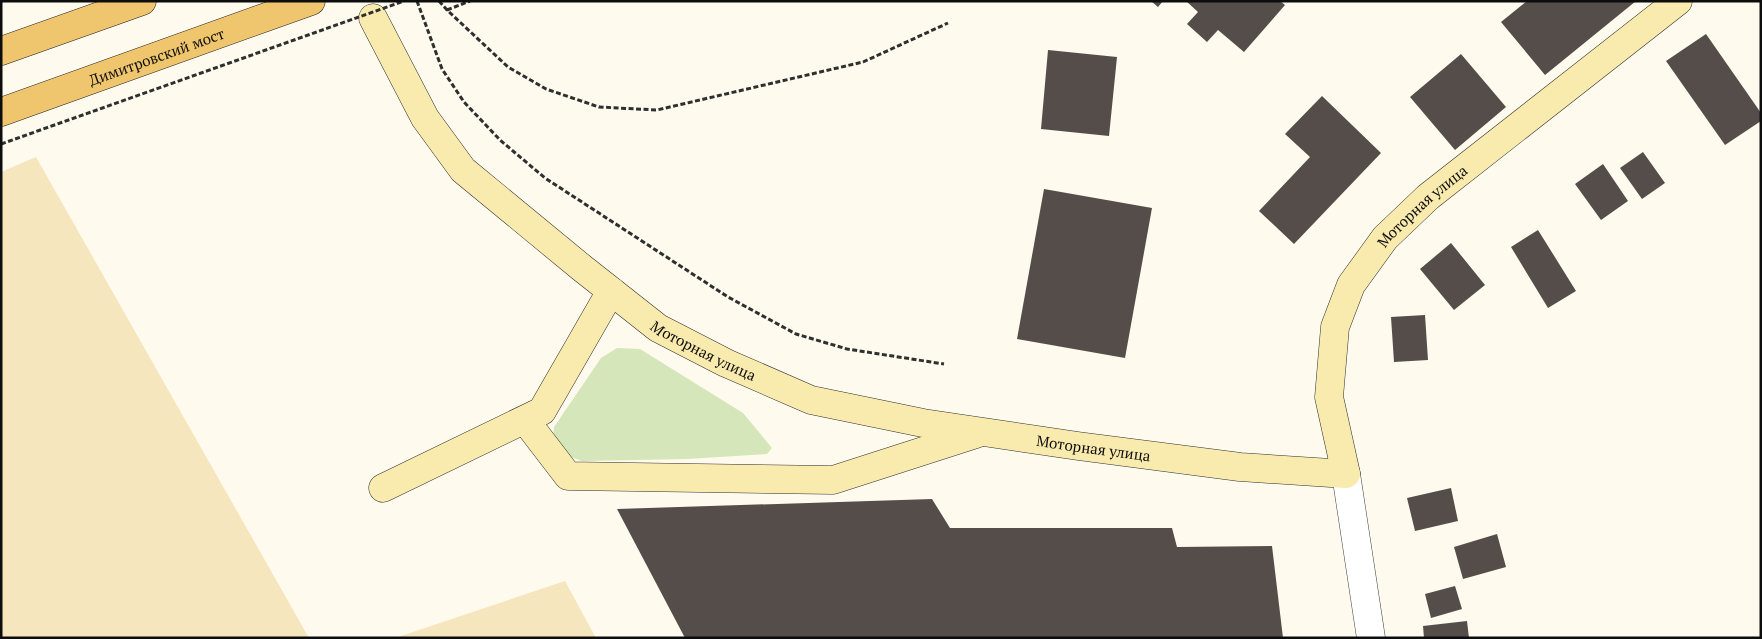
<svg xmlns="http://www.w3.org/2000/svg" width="1762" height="639" viewBox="0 0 1762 639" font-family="'PT Serif',serif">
	<rect width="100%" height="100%" fill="#fefaee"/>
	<path fill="#d4e6ba" d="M617,348L640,349L743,413L772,448L767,454L687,459L582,461L568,456L553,441L554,427L601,358Z"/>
	<path fill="#f6e6be" d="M36,157L309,638H1V172Z
		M565,581L596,638H395Z"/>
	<path fill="#554d4a" d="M1151,1H1163L1158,7Z
		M1186,1H1280L1285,5L1244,52L1218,30L1207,42L1187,24L1198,12Z
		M1527,1H1636L1545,75L1501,22Z
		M1706,34L1761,113V121L1725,145L1666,61Z
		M1048,50L1117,57L1109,136L1041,129Z
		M1461,54L1506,107L1455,150L1410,97Z
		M1322,96L1381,153L1294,244L1259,211L1310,157L1285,134Z
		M1643,152L1665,183L1642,199L1620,168Z
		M1603,164L1628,201L1601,220L1575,184Z
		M1044,189L1152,208L1125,358L1017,339Z
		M1538,230L1576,291L1548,308L1511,247Z
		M1451,243L1485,285L1454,310L1420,269Z
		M1425,315L1428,360L1394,362L1391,317Z
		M1451,488L1458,521L1415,531L1407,498Z
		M932,499L950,528H1172L1177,547L1272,546L1283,638H685L617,509Z
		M1497,534L1506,567L1463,579L1454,547Z
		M1455,586L1462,609L1431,618L1425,594Z
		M1467,621L1469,638H1424L1423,626Z"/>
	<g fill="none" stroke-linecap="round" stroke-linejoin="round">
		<defs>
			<path id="street" d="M1346,474L1371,638"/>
			<g id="secondary">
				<path id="s1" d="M373,18L425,118L463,170L582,268L658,328L726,363L811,400L923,423L1078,446L1240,467L1346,474L1329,397L1335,327L1351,285L1385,238L1428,197L1678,1"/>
				<path d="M525,420L568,476L833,480L976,434"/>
				<path d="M383,488L542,411L611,291"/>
			</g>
			<g id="primary">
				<path d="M1,51L142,1"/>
				<path id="s2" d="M1,112L311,1"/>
			</g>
		</defs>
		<use href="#street" stroke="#404040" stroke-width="29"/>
		<use href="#secondary" stroke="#2f2f2f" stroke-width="29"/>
		<use href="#primary" stroke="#1e1e1e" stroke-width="29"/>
		<path stroke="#2f2f2f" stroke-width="3" stroke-dasharray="5 2.5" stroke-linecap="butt" d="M417,1L442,69L464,102L500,140L545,178L728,297L796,334L847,349L944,364
			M439,1L447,10L508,67L546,89L599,107L657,110L863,62L948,23
			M447,10L470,1"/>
		<use href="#street" stroke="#fff" stroke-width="28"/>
		<use href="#secondary" stroke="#f9ebad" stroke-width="28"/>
		<use href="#primary" stroke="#efc66d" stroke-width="28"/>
		<path stroke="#2f2f2f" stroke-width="3" stroke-dasharray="5 2.5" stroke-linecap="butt" d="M1,144L404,1"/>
	</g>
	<g text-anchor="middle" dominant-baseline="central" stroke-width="5" stroke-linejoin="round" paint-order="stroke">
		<g font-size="15" fill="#0d0d0d" stroke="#fff">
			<text stroke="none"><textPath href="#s2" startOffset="165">Димитровский мост</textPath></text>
			<text stroke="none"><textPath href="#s1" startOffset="1439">Моторная улица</textPath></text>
			<text stroke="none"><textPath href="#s1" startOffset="479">Моторная улица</textPath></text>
			<text stroke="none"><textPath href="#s1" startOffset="884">Моторная улица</textPath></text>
		</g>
	</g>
	<rect width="1762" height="639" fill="none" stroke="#0d0d0d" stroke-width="5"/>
</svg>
